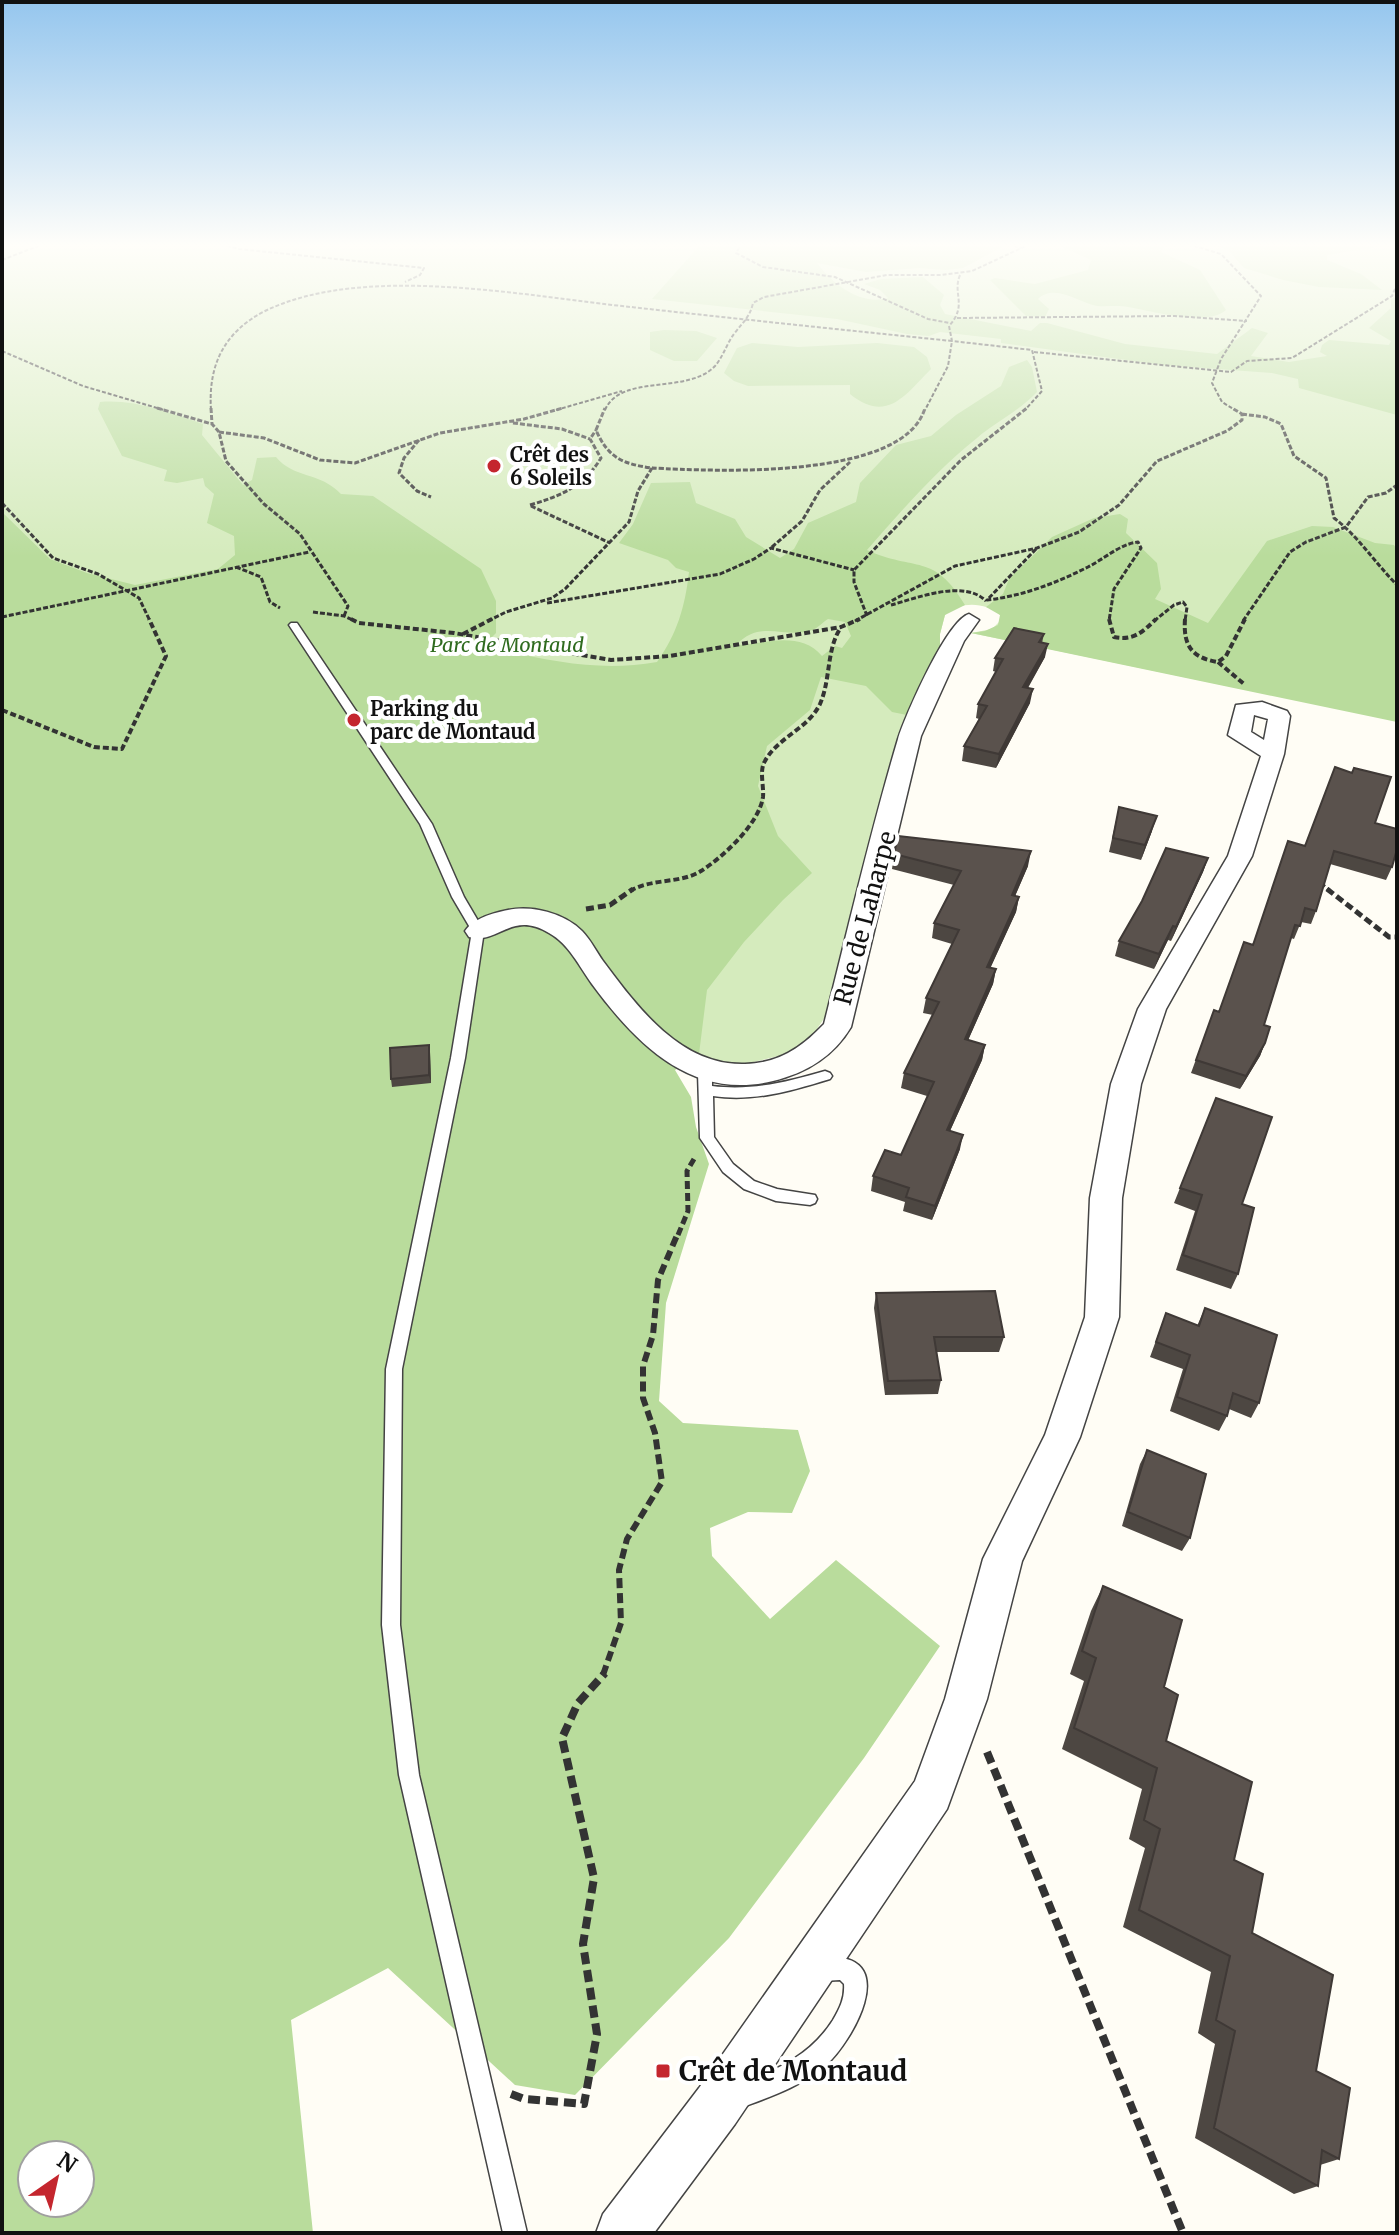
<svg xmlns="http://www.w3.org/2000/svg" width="1399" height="2235" viewBox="0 0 1399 2235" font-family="Merriweather,serif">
	<rect width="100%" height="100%" fill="#fffdf5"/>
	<path fill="#d5ebbd" d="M2,244H1397V721L971,633L992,629L1001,620L1000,615C985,602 960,601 945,615L940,634V650L900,729L831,1008L813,1035L795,1052L734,1067L460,1042L2,1162Z"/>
	<path fill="#b9dc9c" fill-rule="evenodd" d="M701,244H1008L963,268L946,270L919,268L866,272L817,263C833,284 860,306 888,298L880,290L864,284L881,279L923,277L944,295L940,305L945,314L1031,331L1040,323H1047L1125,344L1217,354L1252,328L1268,333L1251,356L1289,362L1327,356L1320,352L1322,345L1329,340L1389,345L1391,341L1369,328L1391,308V299L1397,297V415L1299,388L1298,379L1272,373L1163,365L1001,343V339L940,332L929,336L907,334L837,319L652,299Z
		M1056,244H1165L1161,252L1200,270L1226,310C1207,327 1152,311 1128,307C1118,305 1107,307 1097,306C1079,303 1055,283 1038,299L1049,309L1045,317L1026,316L990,280L995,278L1035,284L1088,270L1091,260Z
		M1213,244H1397L1327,255V260L1361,274L1382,290L1319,287L1283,280L1244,268L1229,251Z
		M664,330L696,331L717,338L697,361H674L650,350V332Z
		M752,343L798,347L877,343L914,347L927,357L931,369C905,395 887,424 850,394V385L748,386L734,381L724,373L737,348Z
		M1027,360L1032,367L1037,392C1019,411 997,421 977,438C936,471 902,510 867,550C915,572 934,552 965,605L945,615L940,634V650L907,715L892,712L866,686L821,677L810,710L767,746L758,786L778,836L812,873L783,900L744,942L707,990L699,1054L675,1070L691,1097L696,1127L709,1164L666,1303L659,1401L683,1423L798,1430L810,1471L792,1513L748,1512L710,1528L712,1556L770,1619L836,1560L940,1646L864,1758L729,1938L575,2095L515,2085L388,1968L291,2020L313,2233H2V512L50,559L87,573L135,585L218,569L235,555L234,536L207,523L214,494L205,486L203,478L177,483L164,481L167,470L122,456L98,409L100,402C136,399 169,413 203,424L202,435L243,485L252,480L257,458L276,457C294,479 319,471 341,494L373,496L481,569L496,601V633L483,646C542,659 596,673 657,662C677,634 685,607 689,572L676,568L668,560L619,543L633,524L651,483L690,482L696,503L735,519L746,537L780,558L794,549L808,523L856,502L860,483L896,445L931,436L956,415L1001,386L1009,367ZM828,619L845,622L851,636L842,648L835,646L822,656C800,630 765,644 736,645C762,618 785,640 812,630C817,629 823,622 828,619ZM32,2155H80V2203H32Z
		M1120,514L1128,519L1126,533L1157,563L1161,589L1155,599L1208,623L1267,541L1312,526L1333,527L1375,543L1394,545L1397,550V722L971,633L985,631L998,625L1000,615L986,607L1003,594L1009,579L1052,537L1094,518Z"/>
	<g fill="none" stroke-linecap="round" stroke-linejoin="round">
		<defs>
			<path id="service" d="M291,623H297L432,824L464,897L484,931L465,1058L402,1369L400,1625L419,1775L527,2233H503L399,1775L382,1625L386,1369L451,1058L472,931L452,897L420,824L289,625Z
				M705,1068L712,1073V1086C752,1091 787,1082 825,1071L830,1073L832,1076L830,1079C791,1091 754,1102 713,1096L714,1137L733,1164L754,1181L777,1189L815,1195L817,1199L815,1203L810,1205L776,1201L744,1189L723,1172L700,1138L698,1073Z
				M832,1957C900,1958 852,2042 826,2065C802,2086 772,2096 743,2107L735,2103L731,2095L735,2087C774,2070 809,2058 833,2020C840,2008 845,1998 844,1984L840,1980L823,1981L815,1978L812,1970L815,1962Z"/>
			<path id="minor" d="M969,614L979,620L964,641L921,736L851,1027C833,1057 806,1073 773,1081C692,1101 636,1044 592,984C579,966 569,944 549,933C511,910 498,945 469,937L465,931C474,918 493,913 508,910C532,905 564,913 582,931C590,939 596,951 603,961C638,1008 681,1066 745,1064C779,1063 801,1048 824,1024C848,929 870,833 898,739C905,716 947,620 969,614Z
				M1262,702L1287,711L1290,716L1284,754L1252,856L1166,1009L1141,1084L1122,1198L1119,1317L1080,1437L1022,1561L987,1699L947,1809L735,2124L654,2233H596L603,2214L699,2088L915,1781L945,1699L983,1559L1045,1435L1085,1317L1090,1198L1111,1084L1138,1009L1228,856L1261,756L1228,735L1236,705ZM1254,715L1268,719L1264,740L1251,732Z"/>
		</defs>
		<use href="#service" stroke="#444" stroke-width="3"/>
		<use href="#minor" stroke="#444" stroke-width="3"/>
		<path stroke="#333" stroke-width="2" stroke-dasharray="4 2" stroke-linecap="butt" d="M221,244L239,249L424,268L420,275L405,282
			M734,244L739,248L736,253L763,267L835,277L928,319L950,323
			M1008,244L1021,248
			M1188,244L1221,254L1261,296L1221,359L1212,383L1222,402L1235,410
			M2,260L43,244
			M960,275C952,294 968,305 949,326L952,341L1032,350L1042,391L1025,410
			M957,318L1175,316L1247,321
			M2,351L83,386L164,410
			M1034,352L1231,372L1247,361L1292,358L1392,296L1397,284
			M211,410C208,365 224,332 265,311C364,263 524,296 631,307C738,319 845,330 952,341L948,366L925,410
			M556,410L622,391
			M605,410C621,373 688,395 715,366C723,357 727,343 734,334C743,322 750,317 753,303L764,297L887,275H941L972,271L1030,244"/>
		<path stroke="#333" stroke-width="3" stroke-dasharray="5 2" stroke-linecap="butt" d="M157,408L212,424L219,432L226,461L264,504L300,534L348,606L344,616
			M211,408L212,424
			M1242,414L1265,417L1281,424L1294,456L1326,478L1334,518C1359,537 1375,563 1397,585
			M513,423L562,429L590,439
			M219,432L264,438L320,460L355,463L440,433L524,419L563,408
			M419,440L404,458L399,473L417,491L431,497
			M652,468C712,471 904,481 925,408
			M2,503L53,558L98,574L139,598L150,621
			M530,505C561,496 584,486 601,458L590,439L596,430
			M531,506L610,543
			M772,547L802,521L820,490L850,462
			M1036,549L987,600C1023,596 1056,583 1088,567C1104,559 1120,544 1138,542L1141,548L1114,589L1109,621
			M236,567L261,577L270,602L280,608
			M547,603L720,574L754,559L771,548L854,570
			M891,605C917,598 964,579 986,601
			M313,612L344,616L355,621
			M867,616L854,582V570L961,460L1027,408
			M2,617L309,552
			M488,621L506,612L552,598L565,589L629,522L638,491L652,468C623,464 608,458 596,430L605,408
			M855,621L955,566L1037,548L1079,532L1119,505L1157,461L1227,431L1242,420V414L1232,408
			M1154,621L1174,605L1183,602L1187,607L1185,621
			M1243,621L1290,552L1306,542L1346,527L1368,497L1386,493L1397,485"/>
		<path stroke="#333" stroke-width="4" stroke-dasharray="6 3" stroke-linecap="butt" d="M351,619L359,623L454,633L611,660L670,656L841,627L860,619
			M1109,619L1114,637C1133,641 1143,632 1156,619
			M1185,619C1183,646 1192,658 1218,662L1226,656L1245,619
			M463,634L492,619
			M1218,662L1244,684
			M2,710L94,747L122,749L166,656L149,619
			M1320,883L1330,891
			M630,891C652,878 680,884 701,871C723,857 759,824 763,797C764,786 759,770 765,761C778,737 808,729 820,704C831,679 826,650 841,627"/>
		<path stroke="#333" stroke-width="5" stroke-dasharray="8 4" stroke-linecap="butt" d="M1327,889L1389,937H1397
			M586,909L610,905L633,889
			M678,1235L688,1211L687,1171L694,1159"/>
		<path stroke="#333" stroke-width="6" stroke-dasharray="10 5" stroke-linecap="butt" d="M603,1675L621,1623L619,1570L627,1539L662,1482L655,1433L643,1398V1366L653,1335L658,1280L678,1233"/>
		<path stroke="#333" stroke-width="8" stroke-dasharray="12 6" stroke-linecap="butt" d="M987,1752L1183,2233
			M511,2094L524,2099L584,2104L597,2034L583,1944L594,1878L562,1738L578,1703L605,1673"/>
		<use href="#service" fill="#fff" fill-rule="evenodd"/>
		<use href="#minor" fill="#fff" fill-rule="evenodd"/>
	</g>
	<path fill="#4d4742" d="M1044,634L1042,643L1045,657L1028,688L1030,703L996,768L962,761L964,746L979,719L976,718L978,704L996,672L993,671L995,658Z
		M1119,807L1152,831L1141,860L1109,852Z
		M1375,823L1392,867L1386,880L1330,864L1316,911L1311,924L1301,922L1294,939L1291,938L1264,1025L1265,1043L1260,1056L1240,1089L1191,1073L1214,1010L1219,1012L1305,846Z
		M894,854L1028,866L1015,896L1019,897L1016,912L990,968L996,969L993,984L968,1040L985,1045L982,1060L950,1131L960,1149L932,1220L903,1211L905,1202L871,1191L873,1176L901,1155L927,1096L901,1088L904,1073L933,1015L923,1013L926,998L952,944L932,938L934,923L954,885L892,869Z
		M1208,858L1203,872L1171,941L1168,940L1154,969L1115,956L1119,941Z
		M429,1045L430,1052L431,1083L392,1087L391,1079Z
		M1216,1098L1242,1204L1238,1274L1231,1289L1176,1270L1195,1211L1174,1203Z
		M876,1293L1004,1337L999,1352H936L941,1380L938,1394L885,1395L874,1308Z
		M1205,1308L1259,1403L1251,1418L1229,1409L1227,1416L1219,1431L1170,1411L1183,1369L1150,1357L1166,1313L1197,1326Z
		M1147,1450L1190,1538L1182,1551L1122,1526L1140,1464Z
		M1103,1586L1164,1687L1166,1741L1234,1860L1252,1933L1316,2071L1339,2159L1320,2165L1318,2186L1294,2194L1195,2138L1215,2044L1198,2033L1211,1972L1123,1927L1145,1848L1129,1839L1142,1789L1062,1749L1084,1681L1070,1674L1091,1611Z"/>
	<path fill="#3f3936" d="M1048,644L1045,657L1020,701L1023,687Z
		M1033,689L1030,703L996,768L999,754Z
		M1157,816L1152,831L1141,860L1145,845Z
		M1031,851L1028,866L1009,910L1012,895Z
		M1208,858L1203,872L1171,941L1176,927Z
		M1019,897L1016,912L984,982L987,967Z
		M1173,926L1168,940L1154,969L1159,954Z
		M996,969L993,984L962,1054L965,1039Z
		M1265,1043L1260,1056L1240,1089L1246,1076Z
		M429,1045L430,1052L431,1083L429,1075Z
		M985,1045L982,1060L944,1144L947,1130Z
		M963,1135L960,1149L932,1220L935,1206Z"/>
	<path fill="#5a524d" stroke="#3f3936" stroke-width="2" d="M1014,628L1044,634L1039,642L1048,644L1023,687L1033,689L999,754L964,746L987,706L978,704L1003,659L995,658Z
		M1335,767L1352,773L1354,768L1391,777L1375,823L1397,829V849L1392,867L1334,851L1316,911L1305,908L1300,926L1295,925L1264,1025L1270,1027L1265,1043L1246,1076L1196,1060L1214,1010L1219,1012L1244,942L1253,945L1288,841L1305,846Z
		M1119,807L1157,816L1145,845L1113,838Z
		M898,836L1031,851L1012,895L1019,897L987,967L996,969L965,1039L985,1045L947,1130L963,1135L935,1206L906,1197L909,1188L873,1176L885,1150L901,1155L934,1082L904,1073L939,1002L926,998L959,930L934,923L961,871L894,854Z
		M1166,848L1208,858L1176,927L1173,926L1159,954L1119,941L1142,901Z
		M429,1045V1075L391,1079L390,1048Z
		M1216,1098L1272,1117L1242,1204L1254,1208L1238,1274L1183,1255L1202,1195L1180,1188Z
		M995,1291L1004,1337H934L941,1380L888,1381L876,1293Z
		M1205,1308L1277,1335L1259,1403L1233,1393L1227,1416L1177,1397L1190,1355L1156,1342L1166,1313L1199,1326Z
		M1147,1450L1206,1474L1190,1538L1128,1512Z
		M1103,1586L1182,1620L1164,1687L1178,1695L1166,1741L1252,1782L1234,1860L1263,1874L1252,1933L1333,1975L1316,2071L1350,2088L1339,2159L1322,2150L1318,2186L1214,2128L1235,2031L1216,2020L1230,1956L1139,1910L1160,1829L1144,1820L1157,1768L1074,1728L1096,1658L1082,1651Z"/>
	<linearGradient id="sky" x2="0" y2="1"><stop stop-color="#95c6ee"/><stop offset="0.44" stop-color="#fffefa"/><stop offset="1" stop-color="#fffefa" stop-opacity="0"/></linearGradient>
	<rect width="1399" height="557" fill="url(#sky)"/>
	<g fill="#c4262e" stroke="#fff" stroke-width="3">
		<circle cx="494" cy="466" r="8"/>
		<circle cx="354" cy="720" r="8"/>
		<rect x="655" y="2063" width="16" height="16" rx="4"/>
	</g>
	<g text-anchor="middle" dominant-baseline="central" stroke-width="8" stroke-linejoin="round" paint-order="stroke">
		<g font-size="20" font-weight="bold" fill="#111" stroke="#fff" text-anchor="start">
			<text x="510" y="454">Crêt des<tspan x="510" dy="23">6 Soleils</tspan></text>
			<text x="370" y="708">Parking du<tspan x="370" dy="23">parc de Montaud</tspan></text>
		</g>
		<g font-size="20" font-style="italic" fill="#2f6b1f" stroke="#fff">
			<text x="507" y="644">Parc de Montaud</text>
		</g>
		<g font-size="24" fill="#111" stroke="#fff">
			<text transform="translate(865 918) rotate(-75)">Rue de Laharpe</text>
		</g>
		<g font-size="28" font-weight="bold" fill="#111" stroke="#fff" text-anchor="start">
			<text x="679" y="2071">Crêt de Montaud</text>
		</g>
	</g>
	<rect width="1399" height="2235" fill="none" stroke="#111111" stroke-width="8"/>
	<g transform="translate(56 2179) rotate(34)"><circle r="38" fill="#ffffff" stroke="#a0a0a0" stroke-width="2"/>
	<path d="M0-6L14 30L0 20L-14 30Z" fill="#c4262e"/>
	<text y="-12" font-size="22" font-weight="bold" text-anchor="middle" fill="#111111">N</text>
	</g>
</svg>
